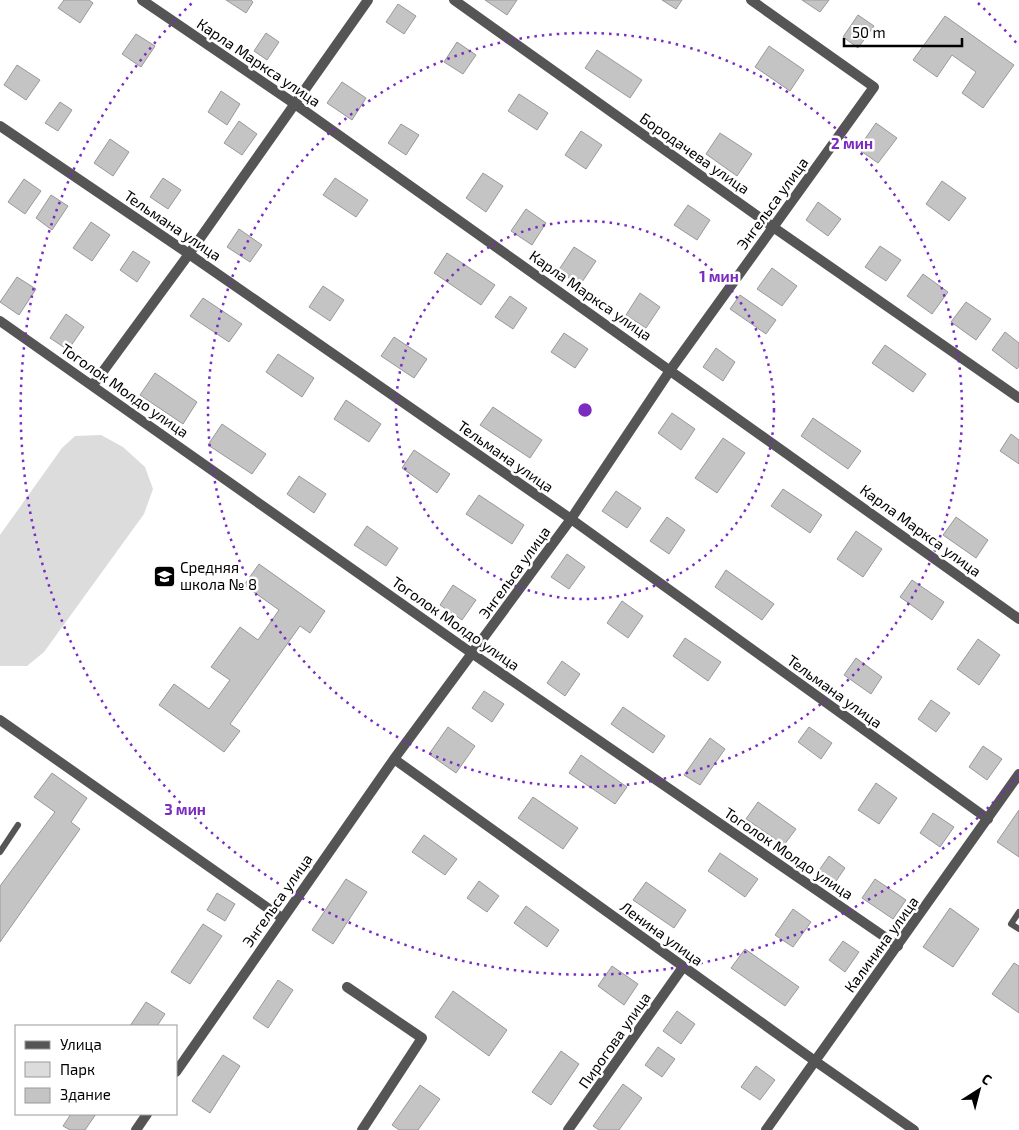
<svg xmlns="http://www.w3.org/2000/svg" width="1019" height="1130" viewBox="0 0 1019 1130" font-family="'Exo 2',sans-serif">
	<rect width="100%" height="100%" fill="#fff"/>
	<path fill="#dcdcdc" d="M101,435L123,447L145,467L153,489L144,514L44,652L27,666H0V535L62,448L75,436Z"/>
	<path fill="#c4c4c4" stroke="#999" d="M64,0H89L93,3L80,23L58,8Z
		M226,0H251L253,2L246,13Z
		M485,0H517L507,15Z
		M662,0H682L676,9Z
		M802,0H829L820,12Z
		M398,4L416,16L404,34L386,22Z
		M858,15L874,26L858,48L843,37Z
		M945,16L1014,65L983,108L962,93L976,72L952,55L937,77L913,60Z
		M266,33L279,42L267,60L254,51Z
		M136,34L155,46L141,67L122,54Z
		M457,42L476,55L463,74L444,62Z
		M769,46L804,70L790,91L755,67Z
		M597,50L642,80L630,98L585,68Z
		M17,65L40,80L26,100L4,85Z
		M342,82L366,98L352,120L327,103Z
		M221,91L240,104L227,125L208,112Z
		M519,94L548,113L537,130L508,111Z
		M60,102L72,110L58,131L45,123Z
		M239,121L257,134L242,155L224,143Z
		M876,123L897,138L878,163L858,149Z
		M401,124L419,135L406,155L388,143Z
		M581,131L602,145L586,169L565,155Z
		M720,133L752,154L737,176L706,154Z
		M110,139L129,152L113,176L94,163Z
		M483,173L503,186L486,212L466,198Z
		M163,178L181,190L168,209L150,197Z
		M335,178L368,200L356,217L323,195Z
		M24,179L41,191L25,214L8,202Z
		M942,181L966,198L949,221L926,204Z
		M51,195L68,206L52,230L36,218Z
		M818,202L841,219L828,236L806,220Z
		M688,205L710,220L697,240L674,225Z
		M526,209L546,223L532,245L511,231Z
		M91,222L110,235L92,261L73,248Z
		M239,229L262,245L250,262L227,247Z
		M880,246L901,260L886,281L865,267Z
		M574,247L596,261L580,285L558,271Z
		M133,251L150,262L137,282L120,270Z
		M447,253L495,285L481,305L434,273Z
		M772,268L797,286L782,306L757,289Z
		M923,274L948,292L932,314L907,296Z
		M17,277L36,289L19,315L0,302Z
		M323,286L344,300L330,321L309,307Z
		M640,293L660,307L646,328L626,315Z
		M740,295L776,320L766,334L730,309Z
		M510,296L527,308L513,329L495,317Z
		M203,298L242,324L229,342L190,316Z
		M966,302L991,319L976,340L951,322Z
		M66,314L84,327L68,350L50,338Z
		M1005,332L1019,343V366L1017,369L992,350Z
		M564,333L588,349L575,368L551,352Z
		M394,337L427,359L414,378L381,356Z
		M885,345L926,374L913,392L872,363Z
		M716,348L735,362L723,381L703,367Z
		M278,354L314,378L302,397L266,372Z
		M155,373L197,402L183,424L140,395Z
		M346,400L381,424L369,442L334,419Z
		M493,407L542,440L530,458L480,425Z
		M672,413L695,429L681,450L658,433Z
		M813,418L861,451L848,469L801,436Z
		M222,424L266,454L252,474L208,445Z
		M1011,434L1019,440V464L1000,451Z
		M723,438L745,453L717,493L695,478Z
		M414,450L450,474L437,493L402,468Z
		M299,476L326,494L314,513L287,494Z
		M783,489L822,515L810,533L771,506Z
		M616,491L641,508L627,528L602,511Z
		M479,495L524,525L512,544L466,514Z
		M667,517L685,530L669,554L650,541Z
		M956,517L988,540L976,558L943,535Z
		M367,526L398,548L386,566L354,545Z
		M856,531L882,549L863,577L837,559Z
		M567,554L585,567L569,589L551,577Z
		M259,564L325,611L310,633L300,626L230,724L240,731L224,752L159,705L174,684L209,709L230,680L211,667L240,627L258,640L279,610L244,585Z
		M726,570L774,604L762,620L715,587Z
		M912,580L944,602L932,620L900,597Z
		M453,585L476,600L462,620L440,605Z
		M622,601L643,616L628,638L607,623Z
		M685,638L721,662L708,681L673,656Z
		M978,639L1000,655L979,685L957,669Z
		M856,658L882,677L871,694L844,675Z
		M562,661L580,674L565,696L547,683Z
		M484,691L504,704L492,722L472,708Z
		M931,700L950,713L936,732L918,719Z
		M623,707L665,736L653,753L611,724Z
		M448,727L475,746L456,773L429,754Z
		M809,727L832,743L821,759L798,742Z
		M710,738L725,749L700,785L684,775Z
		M983,746L1002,759L987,780L969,767Z
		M581,755L627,787L615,804L569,773Z
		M52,773L87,798L71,822L80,829L0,942V886L55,812L34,797Z
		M876,783L897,798L879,824L858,810Z
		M533,797L578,828L563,849L518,818Z
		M758,802L796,829L784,845L746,819Z
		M1019,810V857L997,842Z
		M933,813L954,827L940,847L920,833Z
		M424,835L457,859L445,875L412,852Z
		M720,853L758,879L745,897L708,871Z
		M829,856L845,868L832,887L815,876Z
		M346,879L367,892L333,944L312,930Z
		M875,879L906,900L893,919L862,898Z
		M479,881L499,896L487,912L467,898Z
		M646,882L686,910L674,928L633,900Z
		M217,893L235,904L225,921L207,910Z
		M526,906L559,930L547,947L514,923Z
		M950,908L979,929L953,967L923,947Z
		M793,909L811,922L793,947L775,935Z
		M203,924L222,936L190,984L171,972Z
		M843,941L859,952L845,972L829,960Z
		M745,949L799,987L785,1006L731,968Z
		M1014,963L1019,966V1013L992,994Z
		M612,966L638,984L624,1005L598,986Z
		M278,980L293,990L268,1028L253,1018Z
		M453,991L507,1030L489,1056L435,1017Z
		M146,1002L165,1014L157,1026H130Z
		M677,1011L695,1024L681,1044L663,1031Z
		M658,1047L675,1059L662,1077L645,1065Z
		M561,1051L579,1064L551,1105L532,1092Z
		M223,1055L240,1066L210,1113L192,1101Z
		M756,1066L775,1080L760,1100L741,1087Z
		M623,1084L642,1098L619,1130H599L593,1126Z
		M420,1085L440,1099L418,1130H399L392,1125Z
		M71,1114H96L85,1130H70L63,1126Z"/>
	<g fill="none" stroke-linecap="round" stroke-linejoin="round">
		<path stroke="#555" stroke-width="6" d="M0,852L18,825
			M1019,912L1011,924L1019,929"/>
		<path stroke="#555" stroke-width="10" d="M454,0L773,227L1019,398
			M0,126L189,254L571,519L988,819
			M0,321L473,654L898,946
			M93,385L189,254L368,0
			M0,720L282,918
			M394,759L815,1061L914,1130
			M347,987L422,1038L362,1130
			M176,1072L394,759L571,519L671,369L874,87L751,0
			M136,1130L147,1114
			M568,1130L683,967"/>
		<path stroke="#555" stroke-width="10" d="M142,0L295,104L1019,619
			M766,1130L1019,774"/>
	</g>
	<g fill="none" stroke="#7b2cbf" stroke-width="2.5" stroke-dasharray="2.5 5">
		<circle cx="585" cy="410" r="189"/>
		<circle cx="585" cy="410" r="377"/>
		<path d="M1019 774A566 566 0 1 1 192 3M978 3A566 566 0 0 1 1019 46"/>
	</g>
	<defs>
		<symbol id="school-square" viewBox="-11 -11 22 22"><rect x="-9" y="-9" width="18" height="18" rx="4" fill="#000" stroke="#fff"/><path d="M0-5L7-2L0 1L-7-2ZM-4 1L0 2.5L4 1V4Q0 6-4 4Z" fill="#fff"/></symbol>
	</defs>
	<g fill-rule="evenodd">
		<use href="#school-square" x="152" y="564" width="25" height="25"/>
	</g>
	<g text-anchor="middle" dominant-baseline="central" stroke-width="5" stroke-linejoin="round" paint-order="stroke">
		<g font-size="15" fill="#000" stroke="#fff">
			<text transform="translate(259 62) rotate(34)">Карла Маркса улица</text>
			<text transform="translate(695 153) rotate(35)">Бородачева улица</text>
			<text transform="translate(772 203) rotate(-54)">Энгельса улица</text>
			<text transform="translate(173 225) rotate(34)">Тельмана улица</text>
			<text transform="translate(591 295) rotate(35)">Карла Маркса улица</text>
			<text transform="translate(125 390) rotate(35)">Тоголок Молдо улица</text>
			<text transform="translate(506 456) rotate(35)">Тельмана улица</text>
			<text transform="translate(921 530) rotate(36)">Карла Маркса улица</text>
			<text transform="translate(514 572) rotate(-54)">Энгельса улица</text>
			<text transform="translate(456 623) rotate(35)">Тоголок Молдо улица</text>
			<text transform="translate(835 691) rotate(36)">Тельмана улица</text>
			<text transform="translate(789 853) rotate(34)">Тоголок Молдо улица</text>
			<text transform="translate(277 900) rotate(-55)">Энгельса улица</text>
			<text transform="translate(662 933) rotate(36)">Ленина улица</text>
			<text transform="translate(881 944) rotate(-54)">Калинина улица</text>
			<text transform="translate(614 1040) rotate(-55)">Пирогова улица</text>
		</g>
		<g font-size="15" fill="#000" stroke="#fff" text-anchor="start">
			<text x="180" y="567">Средняя<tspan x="180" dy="17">школа № 8</tspan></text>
		</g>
	</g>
	<circle cx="585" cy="410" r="8" fill="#7b2cbf" stroke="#fff" stroke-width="2.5"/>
	<g font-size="15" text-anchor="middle" font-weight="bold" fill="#7b2cbf" stroke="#fff" stroke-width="5" stroke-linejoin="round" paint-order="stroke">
		<text x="852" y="149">2 мин</text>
		<text x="719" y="282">1 мин</text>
		<text x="185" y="815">3 мин</text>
	</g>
	<rect x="15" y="1025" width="162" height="90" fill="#ffffff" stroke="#999999"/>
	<rect x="25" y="1041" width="25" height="8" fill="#555555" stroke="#999999"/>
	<text x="60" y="1050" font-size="15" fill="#000000">Улица</text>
	<rect x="25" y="1062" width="25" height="15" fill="#dcdcdc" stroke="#999999"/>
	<text x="60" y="1075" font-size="15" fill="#000000">Парк</text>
	<rect x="25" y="1088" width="25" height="15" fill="#c4c4c4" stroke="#999999"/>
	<text x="60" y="1100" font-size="15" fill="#000000">Здание</text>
	<g transform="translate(979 1090) rotate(36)" stroke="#ffffff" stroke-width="4" paint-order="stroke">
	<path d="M0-4L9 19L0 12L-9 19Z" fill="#000000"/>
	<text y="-8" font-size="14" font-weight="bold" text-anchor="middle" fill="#000000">С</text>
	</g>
	<path d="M844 38v8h118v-8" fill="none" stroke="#000000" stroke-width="2.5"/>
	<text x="852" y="38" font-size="15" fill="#000000" stroke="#ffffff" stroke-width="4" paint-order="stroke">50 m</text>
</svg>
